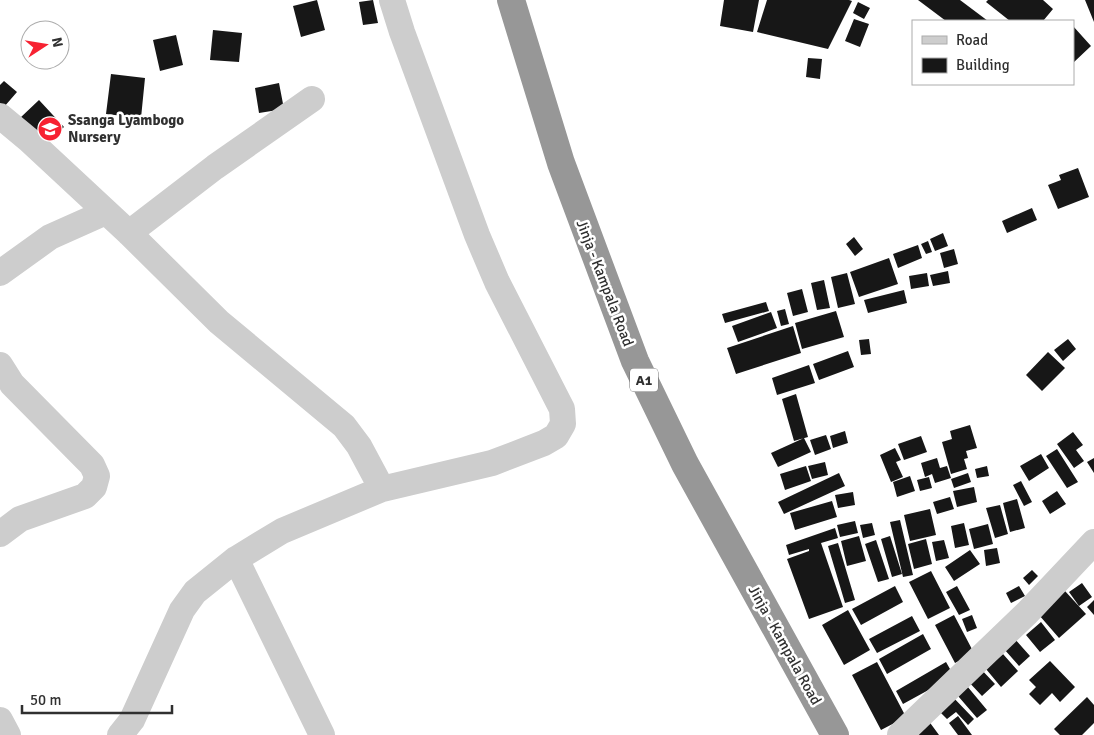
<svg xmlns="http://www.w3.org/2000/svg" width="1094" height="735" viewBox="0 0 1094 735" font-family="Signika,sans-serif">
	<rect width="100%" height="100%" fill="#fff"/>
	<path fill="#171717" d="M317,0L325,30L301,37L293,6Z
		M373,0L378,23L363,25L359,2Z
		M724,0H759L753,32L720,26Z
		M767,0H849L852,1L828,49L757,32Z
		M918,0H960L988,21H946Z
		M988,0H1043L1053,9L1043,21H1010L986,2Z
		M1085,0H1094V22Z
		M858,2L870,8L864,19L853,13Z
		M854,19L869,24L860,47L845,41Z
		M1073,26L1091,46L1073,63Z
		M213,30L242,33L239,62L210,60Z
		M176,35L183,65L160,71L153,40Z
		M808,58L822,59L820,79L806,77Z
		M111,74L145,78L141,118L106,114Z
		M4,81L17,92L4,107L0,104V85Z
		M279,83L284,109L259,113L255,88Z
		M39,100L64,127L44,145L20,118Z
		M1078,168L1089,197L1058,209L1048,185L1061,180L1059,175Z
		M1032,208L1037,220L1007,233L1002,221Z
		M943,233L948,246L935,251L930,239Z
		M854,237L863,249L855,256L846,244Z
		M928,241L932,252L926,254L921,244Z
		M918,245L922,258L898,268L893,254Z
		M954,249L958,264L944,268L940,253Z
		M889,258L898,284L859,297L850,272Z
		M948,271L950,283L933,286L930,275Z
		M847,273L855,304L838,308L831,277Z
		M927,273L929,286L911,289L909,276Z
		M824,280L830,308L817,310L811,283Z
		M802,289L808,312L793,316L787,293Z
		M904,290L907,303L868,313L864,300Z
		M766,302L769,311L725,323L722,314Z
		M785,309L789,324L781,326L777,311Z
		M836,311L844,337L802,349L795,323Z
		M771,312L777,328L738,342L732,326Z
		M793,326L801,353L736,374L727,348Z
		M869,339L871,354L861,355L859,340Z
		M1068,339L1076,349L1063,361L1054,350Z
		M848,351L854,367L819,380L813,364Z
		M1048,352L1065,368L1042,391L1026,375Z
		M809,365L815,383L777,395L772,378Z
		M796,394L808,437L794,441L782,399Z
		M970,425L977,448L966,451L968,458L964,459L967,469L951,474L942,442L952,439L950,431Z
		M845,431L848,443L833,448L830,436Z
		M1073,432L1083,445L1076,450L1084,461L1074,468L1057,444Z
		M826,435L831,449L815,455L810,440Z
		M921,436L927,452L904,460L898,444Z
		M804,438L811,452L778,467L771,453Z
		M895,448L901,460L896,462L903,477L891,482L880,455Z
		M1057,449L1078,482L1067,488L1046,456Z
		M1041,454L1049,468L1029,481L1020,466Z
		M937,458L940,468L947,466L951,478L935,483L932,474L925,477L921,463Z
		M1094,458V473L1087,462Z
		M825,462L828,475L812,479L808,466Z
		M806,466L811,481L785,490L780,474Z
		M987,466L989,476L977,478L975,469Z
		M839,473L845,486L784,514L778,502Z
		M968,473L971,482L954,488L951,479Z
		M910,476L915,491L897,497L893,482Z
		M929,477L932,488L920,491L917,480Z
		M1021,481L1032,502L1024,506L1013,485Z
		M974,487L977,502L957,507L953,491Z
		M1057,491L1066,504L1050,514L1042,501Z
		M853,492L855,505L838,508L835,495Z
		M950,497L954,509L937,514L933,502Z
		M1017,499L1025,528L1010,532L1003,503Z
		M832,501L837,517L795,530L790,513Z
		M1000,505L1008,534L995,538L986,508Z
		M930,509L936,535L910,541L904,515Z
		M900,520L913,575L903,577L890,522Z
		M855,521L858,533L840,537L837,525Z
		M872,523L875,535L863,538L860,525Z
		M964,523L969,545L955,548L951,526Z
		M988,524L993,544L974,549L969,529Z
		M835,528L838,538L821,543L843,607L809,619L787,559L809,551V549L789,555L786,545Z
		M859,536L866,561L847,566L841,541Z
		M890,536L902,574L892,577L881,539Z
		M926,539L932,564L914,569L908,544Z
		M876,540L889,579L878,582L865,544Z
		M944,540L949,558L936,561L932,542Z
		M838,543L855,600L845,603L828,546Z
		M997,548L1000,563L986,566L984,550Z
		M970,550L980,564L954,581L945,567Z
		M1032,570L1038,576L1029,585L1023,578Z
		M931,571L950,608L928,619L909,582Z
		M1082,583L1092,597L1079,606L1069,592Z
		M895,586L903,602L861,625L852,609Z
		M957,586L970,610L959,615L946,592Z
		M1019,586L1025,596L1011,603L1006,593Z
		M1065,591L1086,614L1059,638L1039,615Z
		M1094,600V615L1087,607Z
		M848,610L870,650L844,665L822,625Z
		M954,615L974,653L955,663L935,625Z
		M972,615L977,628L967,632L962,619Z
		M912,616L920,631L877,653L869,639Z
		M1041,622L1055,640L1040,652L1026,635Z
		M923,634L931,649L887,674L879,659Z
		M1015,639L1030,656L1019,666L1004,649Z
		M1003,654L1018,671L1001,687L986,669Z
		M1050,661L1075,687L1060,702L1052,693L1040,705L1029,694L1036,687L1029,680Z
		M877,662L906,717L881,730L852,675Z
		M946,662L954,676L903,704L896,691Z
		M979,667L995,684L982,696L966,679Z
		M962,680L987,710L977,718L952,689Z
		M949,693L974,719L968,725L956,712L947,719L935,707Z
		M1087,697L1094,705V723L1082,735H1060L1054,729Z
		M958,716L972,735H958L949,723Z
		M928,720L939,735H906Z"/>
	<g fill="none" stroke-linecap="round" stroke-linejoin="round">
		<path stroke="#cdcdcd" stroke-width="26" d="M0,116L29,140L129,233L219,322L344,426L359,446L382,489
			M129,233L215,167L312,99
			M0,273L50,237L106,212
			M0,365L12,384L92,465L97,476L94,487L85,496L20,519L0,534
			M236,559L322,735
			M0,720L8,735
			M120,735L132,720L182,610L195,592L236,559L282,531L382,489L492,463L544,443L556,436L563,424L562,409L497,282L477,235L402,32L392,0
			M900,735L1027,613L1094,542"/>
		<path stroke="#979797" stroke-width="28" d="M511,0L561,163L635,361L685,464L835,735"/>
	</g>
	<defs>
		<symbol id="school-disc" viewBox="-11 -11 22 22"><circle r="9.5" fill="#f72232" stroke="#fff"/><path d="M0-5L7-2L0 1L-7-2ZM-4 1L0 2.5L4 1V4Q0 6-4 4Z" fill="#fff"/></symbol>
	</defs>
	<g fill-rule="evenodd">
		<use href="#school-disc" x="36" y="115" width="28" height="28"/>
	</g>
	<g text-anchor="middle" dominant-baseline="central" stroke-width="5" stroke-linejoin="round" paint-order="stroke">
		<rect fill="#fff" stroke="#6e6e6e" stroke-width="1" x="630" y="368.5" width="28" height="23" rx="4"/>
		<g font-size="14" font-weight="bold" fill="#303030">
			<text x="644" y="380">A1</text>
		</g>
		<g font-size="15" font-weight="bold" fill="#303030" stroke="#fff" text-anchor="start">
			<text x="68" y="120">Ssanga Lyambogo<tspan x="68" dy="17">Nursery</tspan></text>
		</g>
		<g font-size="15" fill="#303030" stroke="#fff">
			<text transform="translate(605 283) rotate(69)">Jinja - Kampala Road</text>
			<text transform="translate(785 645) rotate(61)">Jinja - Kampala Road</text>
		</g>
	</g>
	<rect x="912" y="20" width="162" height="65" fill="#ffffff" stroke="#acacac"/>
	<rect x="922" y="36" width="25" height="8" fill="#cdcdcd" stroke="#acacac"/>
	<text x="956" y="45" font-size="15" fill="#303030">Road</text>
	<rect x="922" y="58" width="25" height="15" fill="#171717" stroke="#acacac"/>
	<text x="956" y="70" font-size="15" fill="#303030">Building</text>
	<g transform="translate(45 45) rotate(78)"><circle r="24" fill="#ffffff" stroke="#acacac"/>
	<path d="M0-4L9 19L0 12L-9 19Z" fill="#f72232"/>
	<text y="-8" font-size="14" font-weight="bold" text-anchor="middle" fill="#303030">N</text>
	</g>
	<path d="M22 705v8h150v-8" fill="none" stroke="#303030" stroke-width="2.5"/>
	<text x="30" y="705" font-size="15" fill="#303030" stroke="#ffffff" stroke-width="4" paint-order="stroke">50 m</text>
</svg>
